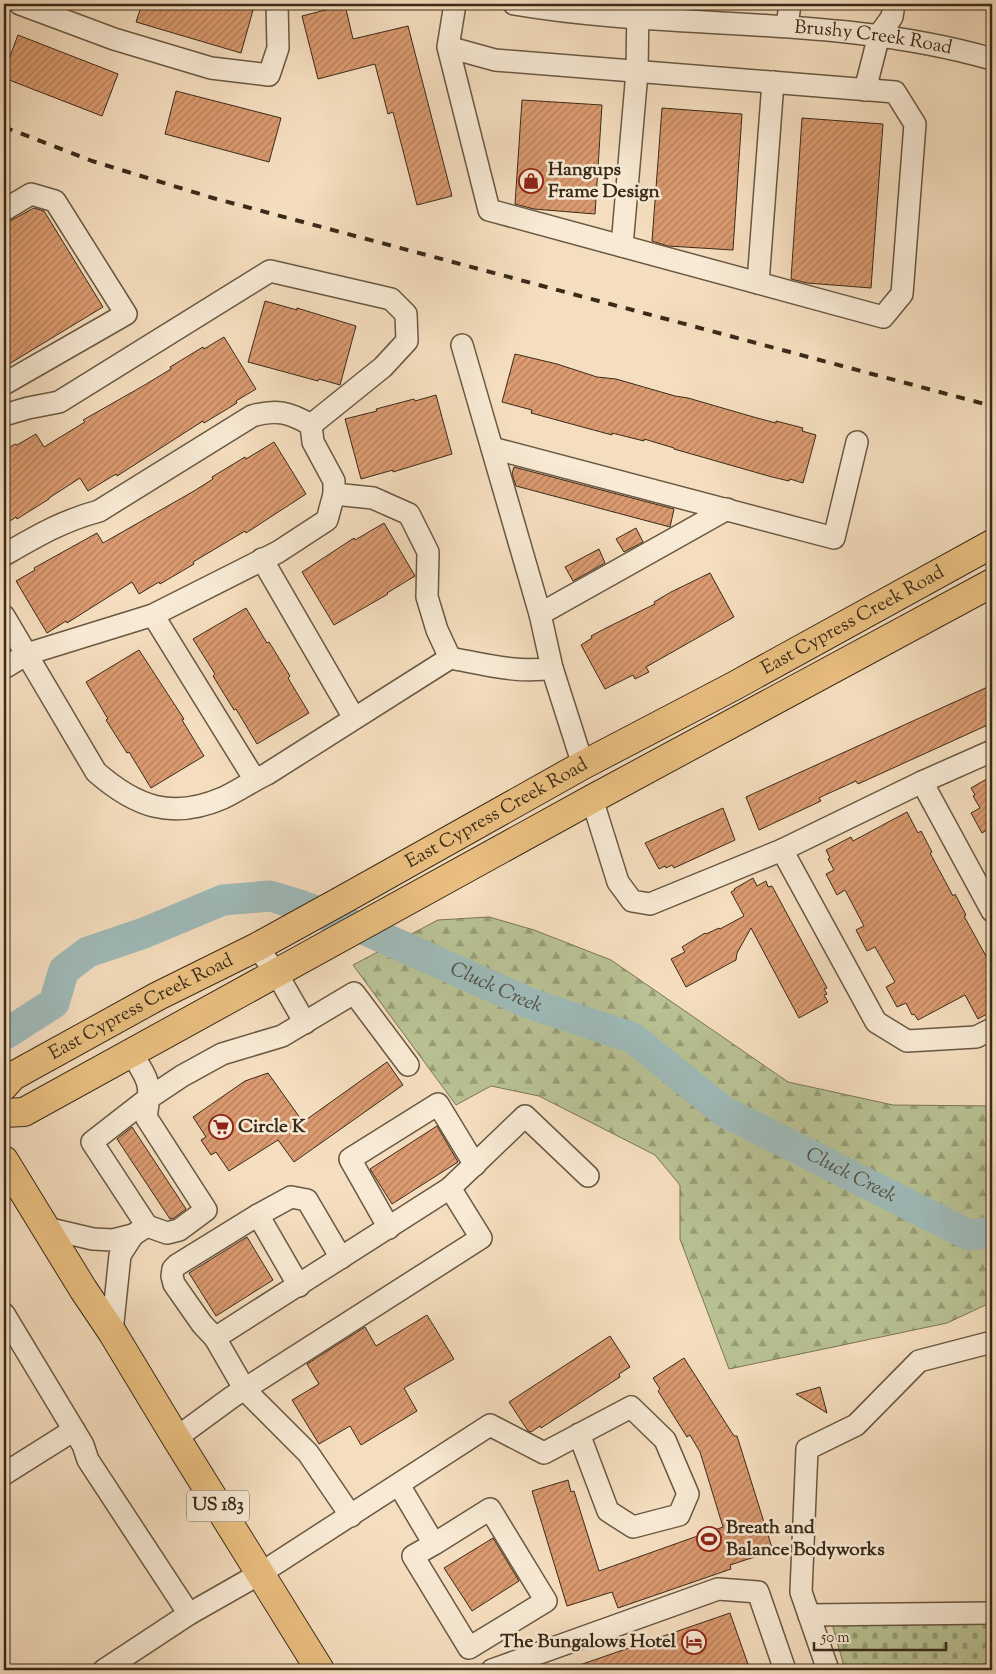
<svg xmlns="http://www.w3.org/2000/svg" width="996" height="1674" viewBox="0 0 996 1674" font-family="'Sorts Mill Goudy',serif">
	<defs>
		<pattern id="forest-firs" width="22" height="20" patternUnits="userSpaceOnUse" patternTransform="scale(1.25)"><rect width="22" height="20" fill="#b9c294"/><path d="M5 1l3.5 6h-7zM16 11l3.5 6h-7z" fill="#979e78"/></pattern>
		<pattern id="cemetery-stones" width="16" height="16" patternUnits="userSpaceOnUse" patternTransform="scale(1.25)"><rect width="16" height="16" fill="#b9c294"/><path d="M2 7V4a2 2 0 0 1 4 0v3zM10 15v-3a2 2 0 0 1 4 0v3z" fill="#979e78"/></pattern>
		<pattern id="building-hatch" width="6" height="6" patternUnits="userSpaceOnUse" patternTransform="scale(1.25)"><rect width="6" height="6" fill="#db9a70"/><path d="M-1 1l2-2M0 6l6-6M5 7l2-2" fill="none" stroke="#b37e5b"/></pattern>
	</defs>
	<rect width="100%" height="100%" fill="#f5debf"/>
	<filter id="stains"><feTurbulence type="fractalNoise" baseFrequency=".004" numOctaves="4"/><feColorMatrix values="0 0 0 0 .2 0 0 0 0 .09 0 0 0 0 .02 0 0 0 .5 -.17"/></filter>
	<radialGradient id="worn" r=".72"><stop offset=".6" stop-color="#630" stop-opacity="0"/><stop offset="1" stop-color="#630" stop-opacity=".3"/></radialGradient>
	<path fill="url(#forest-firs)" stroke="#7a7656" d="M489,917L534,930L611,960L788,1082L893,1105L992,1106V1302L947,1323L729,1369L680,1239V1185L655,1155L539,1096L491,1086L456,1105L353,965L438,920Z"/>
	<path fill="url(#cemetery-stones)" stroke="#7a7656" d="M992,1619V1670H845L831,1620Z"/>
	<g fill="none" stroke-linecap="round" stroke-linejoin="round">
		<path stroke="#9fbbba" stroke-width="31" id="s1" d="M4,1035L54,1003L64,970L88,952L144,933L223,900L270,896L300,905L368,931L529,1003L633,1038L723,1111L969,1235L992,1232"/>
	</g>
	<path fill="url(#building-hatch)" stroke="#3a2b19" d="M142,4H231L253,10L241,53L136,22Z
		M345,5L353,39L408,26L452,196L417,205L393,112L388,114L375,64L318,79L302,16Z
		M18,35L118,74L102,116L4,78V72Z
		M176,91L281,118L269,162L165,134Z
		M522,100L602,105L595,214L534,209L515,204Z
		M662,108L742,114L733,250L668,246L652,241Z
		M802,118L883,124L871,288L807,283L791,279Z
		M34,208L44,211L103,307L4,367V222L10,221Z
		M265,301L297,310V308L356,326L340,385L319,379L318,381L248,362Z
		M224,337L256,389L236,401L237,403L204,423L203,421L117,476L116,474L88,491L80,478L49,498V499L17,519L16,517L4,525V451L15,444L17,445L36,434L44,447L85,422L83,420L143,386L171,369L170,367L203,347L204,349Z
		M515,354L557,364L597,377L616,379L675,396L688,398L757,418L776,423V421L803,428L802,431L816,435L803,483L790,479L789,481L772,477L674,449V448L644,439V441L612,433V435L531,413L532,410L502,402Z
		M436,395L452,454L393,472V470L361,479L345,419L377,411L376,409L414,399L415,401Z
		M274,442L306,494L246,533L245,531L193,562L194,564L160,584L159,582L139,594L132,582L67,623L66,621L47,633L16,581L35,570L34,568L97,533L103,543L194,491L213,479L212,477L245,457L246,459Z
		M514,467L674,509L670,527L516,486L512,474Z
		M384,523L415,576L387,593L388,594L334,625L302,572L354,538L355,540Z
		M636,528L643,542L624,552L616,539Z
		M599,549L605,563L573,581L565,567Z
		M710,573L734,617L646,667L649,672L635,679L633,675L605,689L581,645L592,638L591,636L608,627L655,604L654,602L671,592Z
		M246,608L267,643L269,642L290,676L288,678L309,713L257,744L236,709L234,710L213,676L215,674L193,639Z
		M139,650L184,719L182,720L204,756L151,788L129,752L127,753L106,720L108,719L86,682Z
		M992,685V723L858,784L856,781L825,795L819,798L821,801L759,830L746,797Z
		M992,776V830L991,827L982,833L971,813L980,808L973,796L975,795L971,788Z
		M723,808L735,840L674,868L672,865L666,868L665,866L659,869L645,843Z
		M907,812L918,833L921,831L932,852L930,853L953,896L955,894L966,915L964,916L987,958L992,955V1011L978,1019L965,995L918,1020L914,1014L912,1015L906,1003L897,1007L886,987L895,982L875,947L867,951L856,930L864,926L845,890L837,895L826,874L834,870L828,859L830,858L826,850L851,837L853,841Z
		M753,878L757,886L766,881L768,887L772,886L827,988L824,989L827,994L824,995L828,1002L799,1018L751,928L737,953L736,960L686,987L671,959L685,952L682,947L705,933L706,934L719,928L720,929L744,916L731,892L735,890L734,889Z
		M387,1062L403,1085L294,1162L278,1140L229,1171L216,1152L211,1155L201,1140L206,1137L193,1117L245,1081L268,1073L303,1122Z
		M437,1126L458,1162L392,1204L370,1169Z
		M132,1127L186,1209L174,1218L170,1219L117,1139Z
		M247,1237L273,1280L216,1316L189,1273Z
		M427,1315L454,1359L404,1388L417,1411L361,1445L350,1426L319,1444L292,1400L319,1384L307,1364L365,1327L376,1346Z
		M610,1336L630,1367L619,1374L620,1377L541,1428L540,1426L531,1432L528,1431L509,1402Z
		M684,1358L734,1436H737L773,1551L730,1565L731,1569L618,1608L612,1592L567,1606L532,1491L568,1480L571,1492L574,1491L599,1571L723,1527L700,1452L690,1435L687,1437L658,1391L660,1389L653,1378Z
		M820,1387L827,1413L796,1394Z
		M493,1538L519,1581L472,1611L444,1568Z
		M730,1613L750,1670H571V1668Z"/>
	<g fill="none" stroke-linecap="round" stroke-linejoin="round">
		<defs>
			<g id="minor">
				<path d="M20,4L114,39L211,68L269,75L278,48L277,4"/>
				<path id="s2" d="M514,4C672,31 836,14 992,59"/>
				<path d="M787,26L790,4"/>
				<path d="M448,47L495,60L895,92L915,124L902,294L883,317L489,210L448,47L455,4"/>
				<path d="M865,90L879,35L892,17L894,4"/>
				<path d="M4,210L31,194L55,201L126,314L4,384"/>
				<path d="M622,246L637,72L638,4"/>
				<path d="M758,283L773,82"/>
				<path d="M462,345L540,614L552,668L583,765"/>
				<path d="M4,415L28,408L59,402L270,271L391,299L406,314L407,341L383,367L311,425"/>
				<path d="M492,448L834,538L857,442"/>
				<path d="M4,555C37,536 62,521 99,511L252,416C276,409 289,412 311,425L313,442L334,481V494L327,520L278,552L153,615L27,654L4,668"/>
				<path d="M262,559L354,718"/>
				<path d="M540,614L727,509"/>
				<path d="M153,615L255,780"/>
				<path d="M4,616L96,772C136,807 172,820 223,798C238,791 252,781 267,774L450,658L437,630L427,597L428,552L409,514L373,498L334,494"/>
				<path d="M450,658C483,664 519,674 552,668"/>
				<path d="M922,782L992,911"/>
				<path d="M592,799L618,882L632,901L650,904L782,850L922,782L992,751"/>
				<path d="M782,850L876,1022L907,1041L976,1037L992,1029"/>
				<path d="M257,947L277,974L305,1023"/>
				<path d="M132,1054C149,1081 152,1084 146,1117L206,1210L179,1230L167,1233L147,1226L133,1235"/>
				<path d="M258,1215L177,1265L173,1269L172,1276L174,1284L202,1324L215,1338L245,1390L308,1453L351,1516"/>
				<path d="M147,1226L92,1142L146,1100L182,1076L222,1054L282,1036L354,993L408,1065"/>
				<path d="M46,1228L93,1239L113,1240L133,1235L120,1255L112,1332"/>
				<path d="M389,1228L350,1159L438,1104L475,1165"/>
				<path d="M299,1286L258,1215L291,1197L307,1200L341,1258"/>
				<path d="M4,1314L83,1445L88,1460L189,1614L104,1670"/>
				<path d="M215,1338L450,1188L525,1116L588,1176"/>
				<path d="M176,1438L232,1397L481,1238L450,1188"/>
				<path d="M4,1474L74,1430"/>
				<path d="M399,1485L434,1544L413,1556L469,1648L546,1601L490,1509L434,1544"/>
				<path d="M189,1614L261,1573L490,1425L544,1453L631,1407L665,1440L688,1494L679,1515L633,1527L608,1511L579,1434"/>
				<path d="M809,1615L992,1613"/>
				<path d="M492,1670L718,1589L758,1592L785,1670"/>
				<path d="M828,1670L801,1592L807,1449L856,1425L919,1361L992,1342"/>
			</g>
			<g id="major">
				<path id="s3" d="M4,1086L13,1076L158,996L257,947L346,898L583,765L734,686L992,544"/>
				<path d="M4,1113L24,1112L592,799L992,583"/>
				<path d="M4,1160L83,1289L112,1332L176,1438L320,1670"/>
			</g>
		</defs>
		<use href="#minor" stroke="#695842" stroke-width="24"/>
		<use href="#major" stroke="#3a2b19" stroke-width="30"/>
		<use href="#minor" stroke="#f8ead5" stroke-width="21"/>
		<use href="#major" stroke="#eabf80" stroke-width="28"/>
		<path stroke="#3a2b19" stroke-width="4" stroke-dasharray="9 9" stroke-linecap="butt" d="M4,127L92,161L213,198L992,406"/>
	</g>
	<defs>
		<symbol id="shop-ring" viewBox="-11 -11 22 22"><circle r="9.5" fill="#f8ead5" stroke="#8f2418" stroke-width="1.5"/><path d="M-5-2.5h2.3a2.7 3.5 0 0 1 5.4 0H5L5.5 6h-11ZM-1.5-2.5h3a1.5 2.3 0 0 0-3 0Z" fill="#8f2418"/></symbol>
		<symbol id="supermarket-ring" viewBox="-11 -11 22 22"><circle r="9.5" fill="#f8ead5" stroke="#8f2418" stroke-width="1.5"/><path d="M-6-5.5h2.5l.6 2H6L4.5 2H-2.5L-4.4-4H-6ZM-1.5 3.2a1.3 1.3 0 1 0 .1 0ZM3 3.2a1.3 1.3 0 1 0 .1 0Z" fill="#8f2418"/></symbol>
		<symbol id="stadium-ring" viewBox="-11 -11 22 22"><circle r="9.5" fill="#f8ead5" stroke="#8f2418" stroke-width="1.5"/><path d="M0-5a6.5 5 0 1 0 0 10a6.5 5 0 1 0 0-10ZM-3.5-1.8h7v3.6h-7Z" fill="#8f2418"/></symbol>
		<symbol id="hotel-ring" viewBox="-11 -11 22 22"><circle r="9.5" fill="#f8ead5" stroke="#8f2418" stroke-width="1.5"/><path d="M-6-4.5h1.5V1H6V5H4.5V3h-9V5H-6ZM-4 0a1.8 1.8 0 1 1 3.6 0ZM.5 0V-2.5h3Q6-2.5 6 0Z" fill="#8f2418"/></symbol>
	</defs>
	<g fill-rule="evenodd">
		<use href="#shop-ring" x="517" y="167" width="28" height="28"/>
		<use href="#supermarket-ring" x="207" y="1113" width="28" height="28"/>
		<use href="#stadium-ring" x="695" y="1525" width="28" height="28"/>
		<use href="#hotel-ring" x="680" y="1628" width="28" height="28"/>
	</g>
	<g text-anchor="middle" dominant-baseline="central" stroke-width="5" stroke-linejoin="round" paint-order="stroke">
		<rect fill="#f8ead5" stroke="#736451" stroke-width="1" x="187" y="1490.5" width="62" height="31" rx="4"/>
		<g font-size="18" font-weight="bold" fill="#3a2b19">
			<text x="218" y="1506">US 183</text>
		</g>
		<g font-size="19" fill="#3a2b19" stroke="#f8ead5">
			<text stroke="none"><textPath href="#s2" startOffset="361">Brushy Creek Road</textPath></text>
			<text stroke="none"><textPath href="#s3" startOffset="969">East Cypress Creek Road</textPath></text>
			<text stroke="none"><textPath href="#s3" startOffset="564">East Cypress Creek Road</textPath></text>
			<text stroke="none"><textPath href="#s3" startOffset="159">East Cypress Creek Road</textPath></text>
		</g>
		<g font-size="19" font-weight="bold" fill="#3a2b19" stroke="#f8ead5" text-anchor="start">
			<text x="548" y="170">Hangups<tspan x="548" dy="22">Frame Design</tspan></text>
			<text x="238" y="1127">Circle K</text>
			<text x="726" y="1528">Breath and<tspan x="726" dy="22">Balance Bodyworks</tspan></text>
			<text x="676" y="1642" text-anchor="end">The Bungalows Hotel</text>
		</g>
		<g font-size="20" font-style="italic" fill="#534f41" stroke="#f8ead5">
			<text stroke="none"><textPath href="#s1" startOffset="560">Cluck Creek</textPath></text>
			<text stroke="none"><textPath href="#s1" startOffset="965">Cluck Creek</textPath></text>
		</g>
	</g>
	<rect width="996" height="1674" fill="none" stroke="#f5debf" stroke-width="20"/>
	<rect x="5" y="5" width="986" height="1664" fill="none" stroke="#3a2b19" stroke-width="2.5"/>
	<rect x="10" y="10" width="976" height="1654" fill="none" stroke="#3a2b19"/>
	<path d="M814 1642v8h132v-8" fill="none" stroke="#3a2b19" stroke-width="2.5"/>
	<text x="821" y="1642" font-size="15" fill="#3a2b19" stroke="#f8ead5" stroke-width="4" paint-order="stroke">50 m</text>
	<rect width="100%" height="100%" filter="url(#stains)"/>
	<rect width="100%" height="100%" fill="url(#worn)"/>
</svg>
